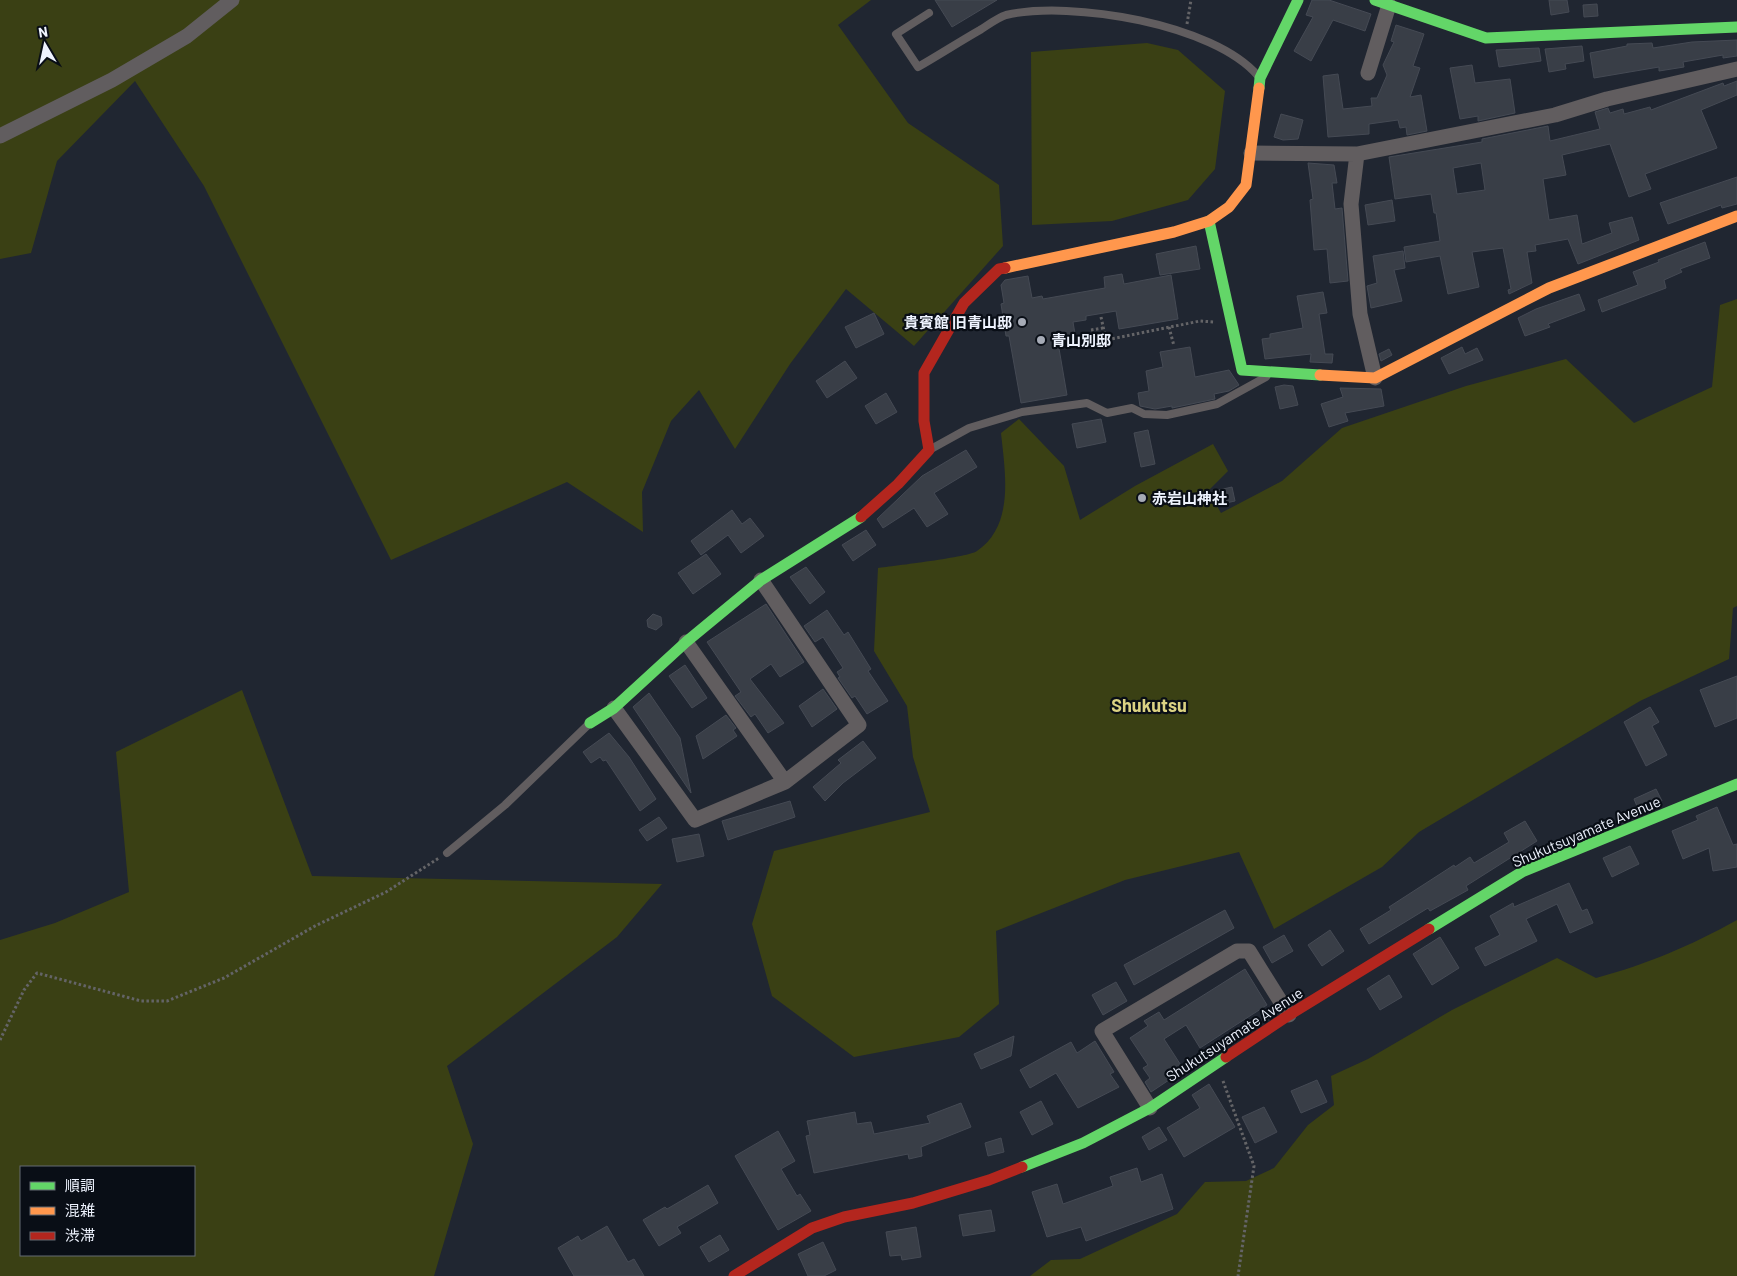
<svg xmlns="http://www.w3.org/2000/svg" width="1737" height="1276" viewBox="0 0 1737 1276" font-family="Barlow,'Noto Sans JP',sans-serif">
	<rect width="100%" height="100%" fill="#202631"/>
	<path fill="#3a4014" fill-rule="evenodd" d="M0,0H871L838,25L908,123L999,185L1003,246L914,346L846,289L790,364L735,449L699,390L671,421L642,492L643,532L567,482L391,560L204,186L135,81L57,161L31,253L0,259Z
		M1147,43L1178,50L1225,91L1215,169L1188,200L1112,221L1032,225L1031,52Z
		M1737,299V606L1733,608L1729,659L1640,701L1419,832L1382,867L1274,929L1239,852L1125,880L996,931L999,1004L959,1037L854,1057L772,996L752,924L774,851L930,812L913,757L907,706L874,651L878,568C893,566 970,557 977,551C1015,525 1005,472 1001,433L1019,419L1064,466L1080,520L1135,486L1213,444L1228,471L1208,491L1221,513L1282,481L1342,428L1466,386L1566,359L1634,423L1712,387L1720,305Z
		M242,690L312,876L662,884L617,937L447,1066L473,1144L434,1276H0V940L55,923L129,892L116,752ZM21,1167H194V1255H21Z
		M1737,920V1276H1030L1051,1260L1080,1259L1177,1214L1205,1182L1246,1181L1274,1168L1308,1125L1334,1105L1331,1076L1368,1059L1452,1010L1557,958L1596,978C1648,964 1690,946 1737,920Z"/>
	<path fill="#393e47" stroke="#454a54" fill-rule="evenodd" d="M935,0H997L952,27Z
		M1312,0H1329L1371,14L1365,31L1333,20L1311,61L1294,51L1313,17L1306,15Z
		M1549,0H1567L1569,12L1551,15Z
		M1597,4L1598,16L1584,17L1583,5Z
		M1396,25L1424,34L1413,66L1420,68L1410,97L1421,95L1427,131L1407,135L1406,127L1400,128L1398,120L1369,124V134L1328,137L1323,76L1338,74L1343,109L1372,106L1371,98H1377L1387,75L1383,65L1394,42L1391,41Z
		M1737,40V56L1723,58V55L1683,62L1684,67L1659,71V67L1594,78L1590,53L1627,46V44L1652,43L1653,48L1692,42Z
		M1582,46L1584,61L1565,64L1566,69L1549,72L1545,49Z
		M1539,48L1541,61L1499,67L1496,50Z
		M1472,65L1475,83L1510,79L1515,113L1478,121V116L1460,119L1450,68Z
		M1737,81V95L1701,110L1717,148L1645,174L1651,189L1629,197L1610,144L1562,155L1566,175L1543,179L1549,220L1577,215L1582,244L1612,233L1609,223L1632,217L1639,240L1578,264L1568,239L1535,245L1536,251L1527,252L1532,283L1509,294L1508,290L1511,289L1503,248L1472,252L1479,287L1448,294L1440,256L1406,262L1404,247L1440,241L1436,213H1434L1431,194L1395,199L1389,157L1482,142V139L1548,126L1550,141L1600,129L1595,112L1608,108L1610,113L1623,109L1624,114L1650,107L1651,110L1723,83L1724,86ZM1481,163L1485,190L1457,194L1453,168Z
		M1281,114L1303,120L1298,139L1283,140L1274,137Z
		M1308,163L1334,165L1337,183H1332L1335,209L1342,208L1348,281L1330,283L1327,249L1314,250L1310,200L1313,199Z
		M1737,177V204L1722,208L1721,205L1668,224L1660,203Z
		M1392,200L1395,221L1368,225L1365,205Z
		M1705,242L1710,258L1680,269L1682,272L1664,280L1666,288L1602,312L1598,300L1638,285L1633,272L1659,262L1658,260Z
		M1196,246L1200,269L1160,275L1156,254Z
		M1403,251L1405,268L1394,270L1402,301L1371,308L1367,286L1377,283L1373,256Z
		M1122,274L1124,284L1171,275L1178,319L1119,329L1116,311L1086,316V320L1073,322L1075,334L1057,337L1067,395L1021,403L1009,336H1006L1001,304L1004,303L1001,285L1005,280L1028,276L1032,298L1042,296L1043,299L1105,288L1104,277Z
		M1323,292L1327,313L1319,314L1325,354H1333L1332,363L1310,362L1311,354L1265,359L1262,339L1270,338V334L1303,328L1297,296Z
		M1579,294L1585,310L1548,324L1550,327L1525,336L1518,318L1536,309Z
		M874,313L884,334L856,348L845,327Z
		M1190,347L1195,377L1229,370L1239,385L1229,391L1214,394L1215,399L1172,408V406L1155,409L1140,406L1138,393L1149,391L1146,371L1163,367L1160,352Z
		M1462,347L1465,354L1477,348L1483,360L1449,374L1441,358Z
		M1389,349L1392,355L1381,361L1379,354Z
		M845,361L857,378L827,398L816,381Z
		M1284,385L1293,386L1298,405L1280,409L1275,387Z
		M1340,388L1381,389L1384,406L1345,413L1348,421L1329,427L1321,404L1343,397Z
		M886,393L897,412L876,424L865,406Z
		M1101,419L1106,442L1077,448L1072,424Z
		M1148,430L1155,464L1141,467L1134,433Z
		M966,450L977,467L934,493L948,514L927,527L914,508L883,528L877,519L922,476Z
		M1232,487L1235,501L1217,505L1214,491Z
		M732,510L742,524L750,518L764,536L741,553L728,535L701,555L691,541Z
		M866,530L876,545L853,561L842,545Z
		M706,554L721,574L693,594L678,573Z
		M806,567L825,592L810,604L790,577Z
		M766,604L804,662L780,677L771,664L750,679L784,723L768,733L755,714L751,717L735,696L741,692L707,642Z
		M827,610L844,635L848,632L871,669L868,671L888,701L867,714L855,696L852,698L838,678L840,677L837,672L843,668L823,637L815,642L804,626Z
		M653,614L661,617L662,625L656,630L648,627L647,620Z
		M685,665L707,698L692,708L669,676Z
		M1737,676V718L1715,727L1700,690Z
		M823,689L837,709L812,727L799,706Z
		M649,693L680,738L691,793L633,707Z
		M1650,707L1659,722L1652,726L1667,755L1646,766L1624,722Z
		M726,715L736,728L733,730L737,736L703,759L696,736Z
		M609,733L629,757L656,799L640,811L606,760L603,761L600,757L591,763L583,752Z
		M863,741L876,758L843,783L825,801L813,787L841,763L838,760Z
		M1656,789L1662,801L1639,811L1634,799Z
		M790,801L795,817L728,840L722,821Z
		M1717,807L1733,845L1737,844V867L1713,871L1709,848L1683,859L1672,831L1698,820L1696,816Z
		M659,817L667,828L647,841L639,830Z
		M1525,821L1537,841L1466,886L1468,890L1430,911L1428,908L1369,944L1360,929L1391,910L1389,907L1454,865L1455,867L1470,857L1474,863L1509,842L1504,833Z
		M699,834L704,856L677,862L672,839Z
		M1630,846L1639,864L1612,877L1603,858Z
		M1569,883L1582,911L1587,909L1593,923L1570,933L1557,904L1526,919L1537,941L1485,966L1475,948L1500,935L1490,916L1513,903L1514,907Z
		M1225,910L1234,928L1134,985L1124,965Z
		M1330,930L1344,951L1322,966L1308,945Z
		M1284,935L1293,951L1272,963L1263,947Z
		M1440,937L1459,968L1432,985L1413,954Z
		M1245,969L1267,1005L1200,1048L1186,1025L1164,1039L1184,1070L1151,1092L1145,1082L1150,1078L1143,1068L1148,1065L1130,1038L1148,1026L1144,1021L1159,1012L1164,1020Z
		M1389,975L1402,997L1380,1010L1367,989Z
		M1116,982L1127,1001L1103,1015L1092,995Z
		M1014,1036L1011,1056L981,1069L974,1054Z
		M1095,1041L1114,1072L1110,1074L1119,1087L1078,1108L1056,1073L1030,1088L1020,1070L1071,1042L1077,1053Z
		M1317,1080L1327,1102L1301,1113L1291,1091Z
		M1209,1084L1235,1127L1184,1157L1167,1128L1200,1108L1192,1095Z
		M1041,1101L1053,1124L1032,1135L1020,1112Z
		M961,1103L971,1127L921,1147L922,1156L909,1159L908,1154L814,1173L806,1136L810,1135L807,1121L855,1112L857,1124L871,1122L874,1134L930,1123L927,1116Z
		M1264,1107L1277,1132L1255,1143L1242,1117Z
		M1159,1127L1167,1140L1149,1150L1142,1137Z
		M778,1131L795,1161L781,1169L797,1196L800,1194L811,1211L778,1230L735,1156Z
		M1001,1138L1004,1152L988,1156L985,1143Z
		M1137,1168L1141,1182L1162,1174L1173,1209L1086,1241L1081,1227L1047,1237L1032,1192L1057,1184L1063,1204L1113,1186L1110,1177Z
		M708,1185L718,1203L677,1227L681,1233L659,1246L643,1220L665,1207L667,1209Z
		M991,1210L995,1231L963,1236L959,1215Z
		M607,1226L628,1262L634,1259L644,1276H574L558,1248L578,1236L581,1241Z
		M916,1227L921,1257L902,1260L901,1255L890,1256L886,1232Z
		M720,1235L729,1250L709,1262L700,1247Z
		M823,1242L836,1270L824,1276H808L798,1254Z"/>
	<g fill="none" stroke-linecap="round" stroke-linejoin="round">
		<path stroke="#646467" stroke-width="3" stroke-dasharray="2.5 2.5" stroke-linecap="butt" d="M1187,24L1191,0
			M1101,317L1106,340L1200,321L1214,322
			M1169,327L1174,346
			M1091,330L1103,328
			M0,1040L24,990L37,973L141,1001H167L224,978L315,926L386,892L439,858
			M1223,1081L1254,1166L1238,1276"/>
		<path stroke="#615d5f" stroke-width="8" d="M929,13L896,34L918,67C939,55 959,42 980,30C988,25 997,18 1006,15C1071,0 1214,24 1258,76
			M931,449L969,428L1022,412L1087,403L1107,413L1132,408L1144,414L1167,415L1217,404L1266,377
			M447,853L505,805L590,723"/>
		<path stroke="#615d5f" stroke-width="15" d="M1368,73L1389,5
			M0,136L112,80L187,36L232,0
			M1251,153L1357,154L1555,115L1607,99L1737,69
			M1357,154L1351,204L1360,314L1375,378
			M686,642L785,782
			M614,708L695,820L785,782L859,725L761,580
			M1150,1108L1102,1031L1237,951H1249L1289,1015"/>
		<path stroke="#63d668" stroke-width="11" d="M1375,0L1486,38L1737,27
			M1259,88L1260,78L1298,0
			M1209,221L1242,370L1320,375
			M590,723L614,708L686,642L761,580L861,517
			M1429,929L1522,872L1737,784
			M1022,1167L1083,1143L1150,1108L1226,1057"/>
		<path stroke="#ff974d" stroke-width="11" d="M1005,268L1174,232L1209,221L1229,207L1246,185L1259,88
			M1320,375L1375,378L1549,288L1737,216"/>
		<path stroke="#b3261e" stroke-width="11" d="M861,517L898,484L929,450L924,421V373L964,303L999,269L1005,268
			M1226,1057L1289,1015L1429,929
			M734,1276L812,1228L844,1217L913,1203L989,1180L1022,1167"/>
	</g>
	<g fill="#a6abb6" stroke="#090e16" stroke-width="2">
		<circle cx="1022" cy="322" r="5"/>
		<circle cx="1041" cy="340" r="5"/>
		<circle cx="1142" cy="498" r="5"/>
	</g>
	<g text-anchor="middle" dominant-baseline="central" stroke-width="4.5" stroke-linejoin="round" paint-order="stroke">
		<g font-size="15" font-weight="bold" fill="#eef3fe" stroke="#090e16" text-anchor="start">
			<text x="1012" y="322" text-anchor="end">貴賓館 旧青山邸</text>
			<text x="1051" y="340">青山別邸</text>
			<text x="1152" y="498">赤岩山神社</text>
		</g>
		<g font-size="15" fill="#eef3fe" stroke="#090e16">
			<text transform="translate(1586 831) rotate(-23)">Shukutsuyamate Avenue</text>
			<text transform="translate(1234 1034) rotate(-33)">Shukutsuyamate Avenue</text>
		</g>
		<g font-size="18" font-weight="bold" fill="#dbd283" stroke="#090e16">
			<text x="1149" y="705">Shukutsu</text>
		</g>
	</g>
	<rect x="20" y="1166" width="175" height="90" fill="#090e16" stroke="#656a73"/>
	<rect x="30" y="1182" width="25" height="8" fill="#63d668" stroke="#656a73"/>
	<text x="65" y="1191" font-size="15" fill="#eef3fe">順調</text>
	<rect x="30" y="1207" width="25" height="8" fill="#ff974d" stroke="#656a73"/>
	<text x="65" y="1216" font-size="15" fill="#eef3fe">混雑</text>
	<rect x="30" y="1232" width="25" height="8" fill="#b3261e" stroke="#656a73"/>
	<text x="65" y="1241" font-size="15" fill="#eef3fe">渋滞</text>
	<g transform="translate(45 45) rotate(351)" stroke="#090e16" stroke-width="4" paint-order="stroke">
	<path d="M0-4L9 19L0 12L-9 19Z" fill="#eef3fe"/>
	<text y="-8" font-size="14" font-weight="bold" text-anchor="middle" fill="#eef3fe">N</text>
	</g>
</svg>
